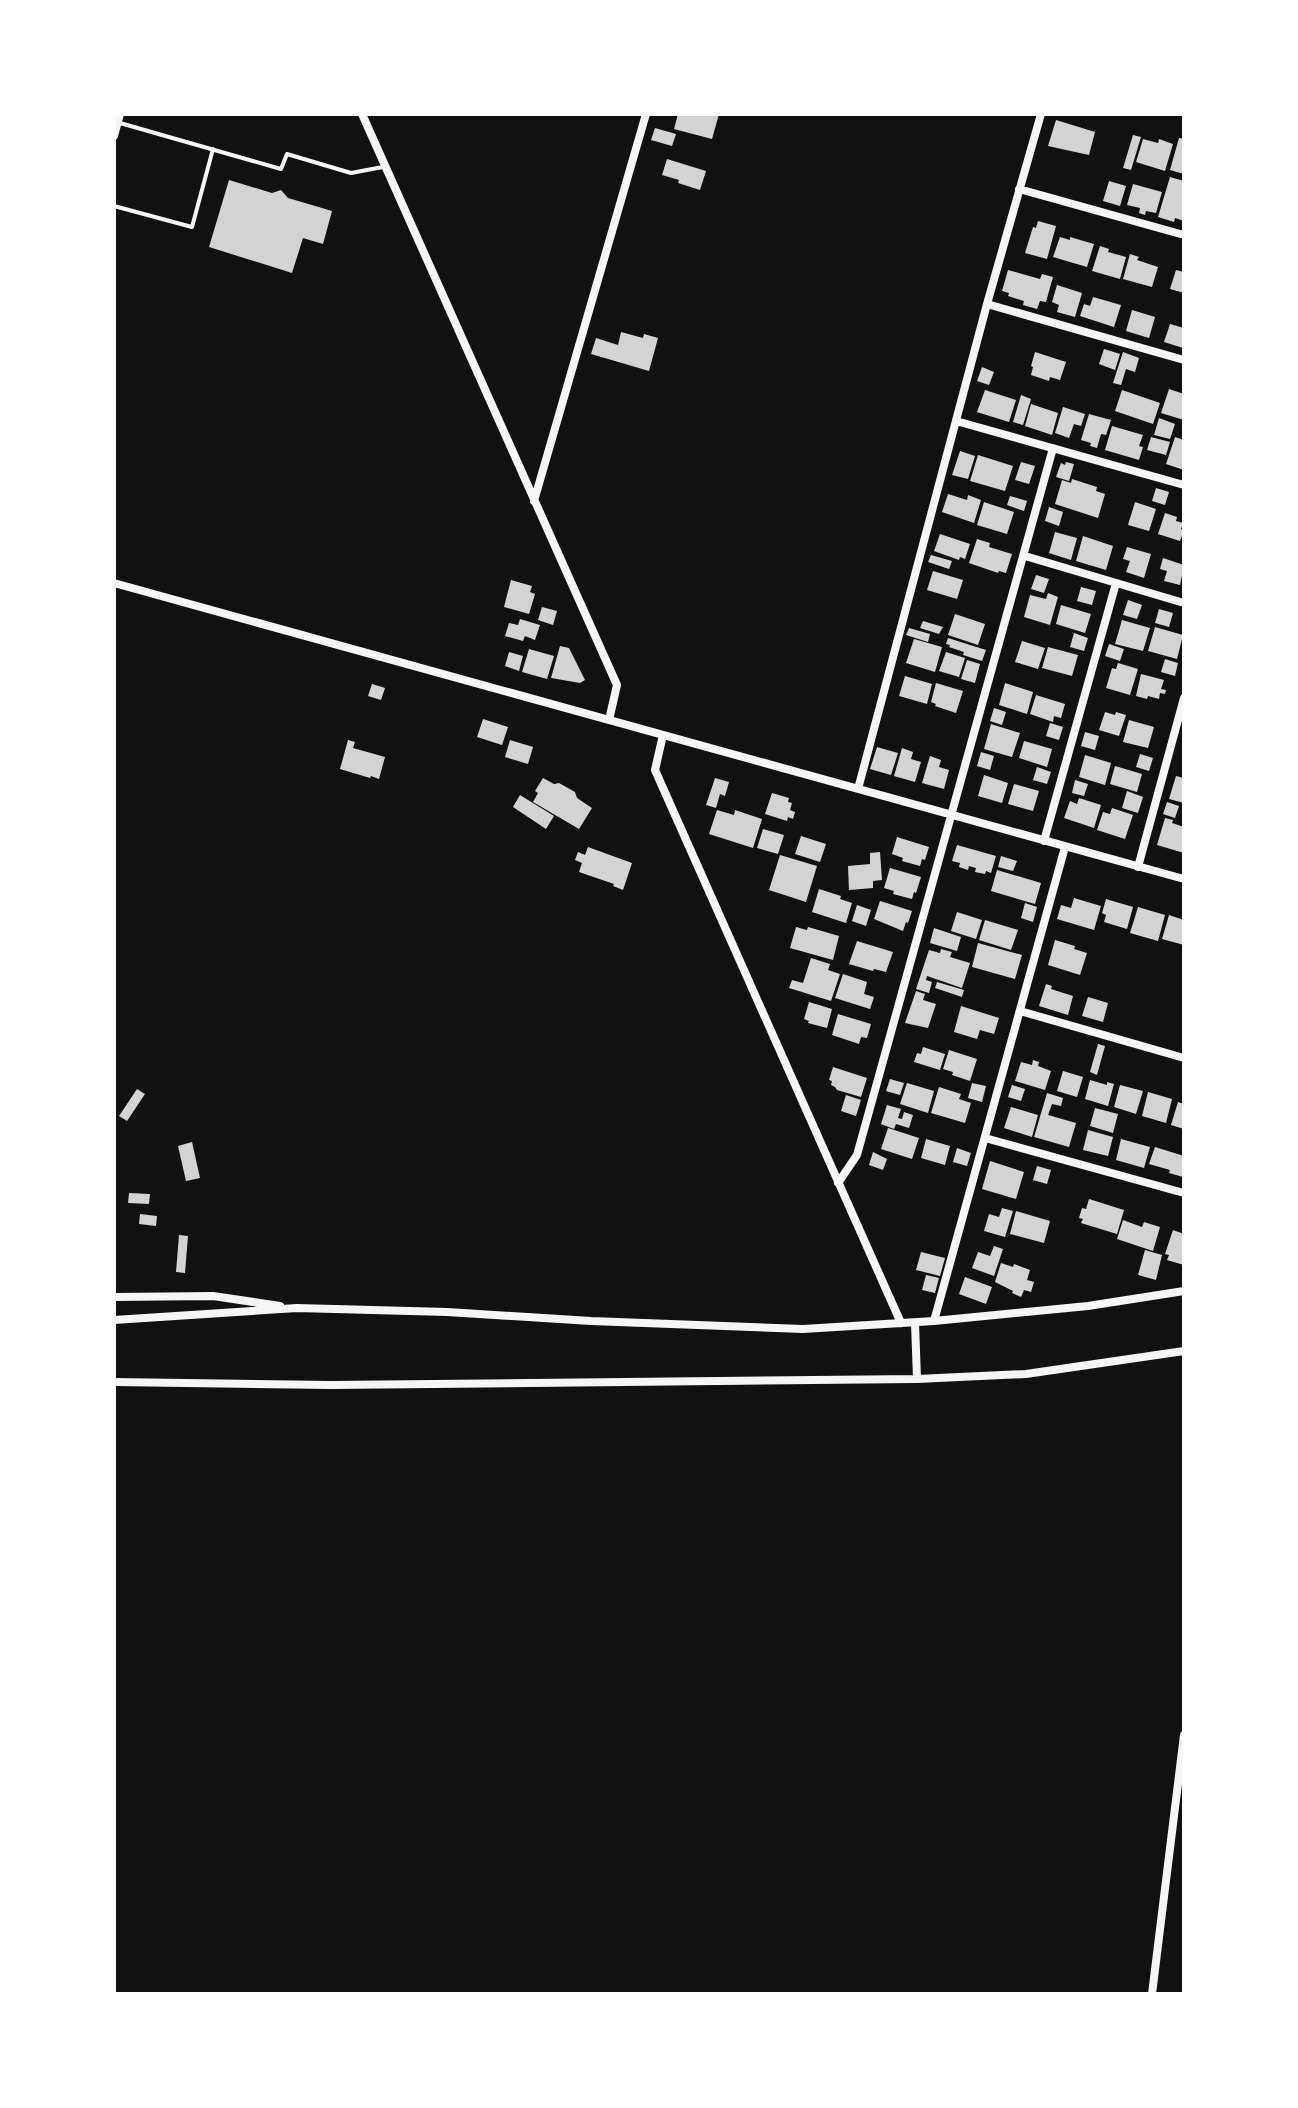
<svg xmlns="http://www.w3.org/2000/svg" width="1298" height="2108" viewBox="0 0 1298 2108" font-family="Manrope,sans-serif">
	<rect width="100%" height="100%" fill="#111"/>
	<path fill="#d3d3d3" d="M678,114H719L712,139L674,129Z
		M1056,120L1095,132L1089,155L1048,146Z
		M655,128L676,134L672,146L651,140Z
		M1133,135L1141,137L1131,170L1123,168Z
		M1179,138L1184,139V174L1170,170Z
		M1143,139L1158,143L1159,139L1173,144L1165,171L1136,162Z
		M667,159L706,171L700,190L678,183L679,180L662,175Z
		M1170,177L1184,181V221L1175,218L1174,222L1158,217Z
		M229,180L272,193L281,190L288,198L332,211L323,244L303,238L292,273L209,247Z
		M1109,181L1126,186L1120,206L1103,201Z
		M1133,184L1162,192L1156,213L1146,211L1145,215L1139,213L1140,208L1127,205Z
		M1038,221L1056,226L1047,259L1025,253L1033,227L1036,228Z
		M1060,237L1070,240V237L1094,244L1087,267L1053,257Z
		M1100,246L1109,249L1108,252L1126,257L1120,279L1092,271Z
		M1130,254L1139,257L1137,260L1158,267L1152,287L1123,279Z
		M1008,270L1040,279L1042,274L1053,277L1046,302L1040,301L1037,309L1023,305L1024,301L1008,296L1009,293L1002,291Z
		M1176,270L1184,272V293L1170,289Z
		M1057,285L1082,293L1075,317L1057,312L1059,305L1052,302Z
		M1093,297L1121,305L1114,327L1080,316L1084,304L1090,306Z
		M1132,310L1155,317L1149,338L1126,331Z
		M1170,324L1184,328L1183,348L1164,342Z
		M621,332L643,338L644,334L658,338L649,371L591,354L596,338L618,345Z
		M1104,349L1120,354L1115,370L1099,364Z
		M1035,352L1066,362L1060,380L1050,377L1049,381L1031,375L1033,367L1031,366Z
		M1123,352L1139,358L1135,372L1126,369L1121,385L1113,383Z
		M982,367L994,372L989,385L977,381Z
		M1169,389L1184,394V420L1161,413Z
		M985,390L1016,400L1009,422L977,412Z
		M1122,390L1160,403L1153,424L1115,411Z
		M1021,395L1031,399L1023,425L1013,422Z
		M1031,404L1058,413L1052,435L1025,426Z
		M1063,407L1085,414L1081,426L1074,424L1069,438L1055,433Z
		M1089,414L1111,420L1106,435L1101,434L1097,448L1090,446L1091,443L1081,440Z
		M1159,418L1175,424L1170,439L1154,435Z
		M1112,426L1143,435L1139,446L1143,447L1139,460L1105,450Z
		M1151,437L1170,442L1166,455L1147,450Z
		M1175,437L1184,440V470L1166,464Z
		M960,451L975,456L968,479L952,475Z
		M978,455L1013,466L1005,491L970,481Z
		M1021,462L1035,466L1029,484L1015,480Z
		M1066,462L1074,464L1069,481L1056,477L1061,463L1065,465Z
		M1072,479L1097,487L1096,491L1105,494L1098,518L1055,504L1062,480L1071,483Z
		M1156,488L1169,492L1165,505L1152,501Z
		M948,494L967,500L968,495L981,500L974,523L942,512Z
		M1010,496L1027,501L1024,511L1007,505Z
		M984,502L1014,512L1007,534L977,525Z
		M1135,502L1156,509L1149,531L1128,525Z
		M1049,507L1063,512L1059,526L1045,521Z
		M1165,513L1177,517L1176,521L1183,523L1181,529L1184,530L1180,541L1158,534Z
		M1055,532L1077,538L1071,560L1049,553Z
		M940,534L970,544L965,559L960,557L959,560L934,551Z
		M1083,536L1113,546L1106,570L1076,561Z
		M977,539L990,543L989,547L1012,554L1006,573L999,571L998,573L969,563Z
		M1127,547L1151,554L1144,578L1126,572L1130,561L1123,559Z
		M931,555L952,561L949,569L928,562Z
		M1163,558L1184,565L1180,585L1164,581L1167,571L1160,569Z
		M933,571L963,580L957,599L927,590Z
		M1036,575L1049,579L1044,593L1031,589Z
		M511,580L532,586L530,592L535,594L529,614L504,607Z
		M1081,587L1096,591L1092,605L1077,601Z
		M1048,593L1058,597L1050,625L1024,617L1030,595L1046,599Z
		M1128,600L1142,605L1137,619L1123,615Z
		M1061,605L1091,614L1085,633L1056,624Z
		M542,607L557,611L553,625L538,620Z
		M1159,609L1173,613L1169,627L1155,623Z
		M955,614L985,624L978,645L948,635Z
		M520,619L540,625L535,640L525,636L523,641L505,636L509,623L518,625Z
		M1122,620L1150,628L1143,651L1115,644Z
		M923,621L943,627L939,634L920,628Z
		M1155,627L1183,635L1177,659L1148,651Z
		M909,628L930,634L928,642L906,635Z
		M1074,633L1088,638L1084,651L1070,647Z
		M948,638L986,650L982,661L963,655L964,652L949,647L950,645L946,644Z
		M914,639L942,647L935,672L906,663Z
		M1022,641L1045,648L1038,669L1015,662Z
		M1109,644L1124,649L1120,661L1105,656Z
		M560,646L569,648L585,680L580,683L551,678Z
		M1048,647L1078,655L1072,676L1042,668Z
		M529,649L554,656L547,679L522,672Z
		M509,652L523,656L519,671L505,666Z
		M946,652L965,658L959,677L939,671Z
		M1165,659L1178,663L1175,676L1161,672Z
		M967,660L980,664L975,683L961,679Z
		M1118,663L1138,669L1130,695L1106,688L1112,668L1116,669Z
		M1141,674L1164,680L1161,689L1166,690L1165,694L1160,693L1159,699L1148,696L1147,699L1136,696Z
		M905,676L932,684L927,704L899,696Z
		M936,683L963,691L956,713L935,706L936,704L931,702Z
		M1005,683L1033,692L1027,714L999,705Z
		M372,684L385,688L381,700L368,696Z
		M1036,695L1065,704L1061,718L1054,716L1053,722L1030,714Z
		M994,708L1006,712L1002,725L990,721Z
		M1105,712L1115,715L1116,712L1126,715L1119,736L1099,730Z
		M483,719L508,727L502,745L477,737Z
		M1129,720L1154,727L1148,748L1123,742Z
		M1050,723L1063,727L1059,740L1046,736Z
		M991,724L1020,733L1012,757L984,749Z
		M1085,732L1099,736L1095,750L1081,746Z
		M348,740L355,742L353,748L385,757L379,779L371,776L370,778L340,769Z
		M510,740L533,747L528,764L505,757Z
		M1024,741L1052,749L1047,767L1019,758Z
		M877,747L898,753L891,775L870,769Z
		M902,748L913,752L911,759L921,762L915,782L894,776Z
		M981,752L994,756L990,770L977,766Z
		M1140,754L1153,758L1149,771L1136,767Z
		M1085,755L1111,763L1105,785L1079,777Z
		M930,756L941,760L939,767L949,770L944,789L922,783Z
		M1115,766L1142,774L1137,792L1110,784Z
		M1037,767L1051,772L1047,784L1033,780Z
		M984,775L1008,783L1002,803L978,796Z
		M1176,776L1184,778V803L1169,799Z
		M543,778L554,784L559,783L575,792L577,798L592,808L579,829L533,802L538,793L535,791Z
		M715,778L729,782L725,796L720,794L716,808L706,805Z
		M1075,780L1088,784L1084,796L1072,793Z
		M1014,784L1039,791L1033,811L1008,804Z
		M1127,791L1143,797L1138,813L1122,808Z
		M772,793L789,798L788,802L792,803L790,810L795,812L793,819L788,817L787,821L765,814Z
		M520,795L554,816L546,829L513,807Z
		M1079,798L1101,805L1094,828L1064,818L1070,801L1077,804Z
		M1167,802L1179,806L1175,818L1163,814Z
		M1112,808L1133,815L1125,839L1097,830L1103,812L1110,814Z
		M717,810L734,815L735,810L762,819L753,848L709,834Z
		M1165,818L1173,820L1172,823L1184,827V853L1157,845Z
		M763,829L784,835L778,854L757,848Z
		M801,836L826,844L820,862L795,854Z
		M897,837L929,847L925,860L922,859L920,866L902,861L903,858L892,854Z
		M957,845L996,856L991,873L986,871L985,874L975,872L976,868L969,866L968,870L959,867L960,863L952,861Z
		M588,847L632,863L623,890L613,886L614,884L579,872L582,863L575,860L578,852L585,855Z
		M880,852L882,880L873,881V888L849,890L848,866L870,864V853Z
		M780,855L817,866L806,902L769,890Z
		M1001,856L1017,861L1013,871L998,867Z
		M890,868L921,877L916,893L914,892L912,899L893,894L894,891L884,888Z
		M997,870L1041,883L1035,904L991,891Z
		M819,889L841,896L840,899L852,903L846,923L812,912Z
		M1074,898L1101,906L1094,930L1057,919L1061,905L1071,908Z
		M1106,899L1133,907L1127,929L1104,922L1106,915L1102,913Z
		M880,901L912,911L908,923L906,922L903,931L874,919Z
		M1025,903L1037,907L1033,922L1021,918Z
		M857,905L871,910L866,926L852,921Z
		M1138,907L1165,915L1158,941L1130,933Z
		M957,912L982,920L976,939L951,931Z
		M1169,915L1184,920V945L1162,939Z
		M985,920L1018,930L1011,950L979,940Z
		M796,927L807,930L808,927L839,936L833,960L790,948Z
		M934,928L961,937L957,951L930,943Z
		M1055,940L1075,946L1074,949L1087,953L1080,975L1048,965Z
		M857,941L893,952L886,972L874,969L873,971L849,964Z
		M978,943L1022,955L1015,979L972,967Z
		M941,949L952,952L950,957L970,963L962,988L927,976L926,980L932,982L929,993L916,989L929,950L940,953Z
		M811,958L830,964L828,970L840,974L831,1001L789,988L792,980L803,983Z
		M843,974L867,982L864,994L874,997L870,1009L835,998Z
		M937,982L964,990L962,997L935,988Z
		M1046,984L1052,986L1051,989L1073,996L1068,1015L1039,1006Z
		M916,991L925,994L923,1000L936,1004L928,1028L905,1023Z
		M1088,997L1108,1003L1103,1022L1082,1016Z
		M809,1002L832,1009L827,1028L808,1023L809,1021L804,1019Z
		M961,1006L999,1018L994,1034L980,1030L977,1039L954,1032Z
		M838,1014L871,1024L867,1038L861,1037L859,1044L832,1035Z
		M1098,1044L1105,1046L1097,1075L1090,1072Z
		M923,1047L945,1054L940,1070L914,1062L917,1053L921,1054Z
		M949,1050L977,1059L970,1081L952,1075L953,1072L943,1069Z
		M1033,1060L1039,1062L1038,1066L1051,1071L1045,1090L1015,1081L1021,1062L1032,1065Z
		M833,1067L867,1078L861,1097L837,1090L835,1087L831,1085L832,1081L829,1080Z
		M1063,1071L1083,1077L1077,1097L1057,1091Z
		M890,1079L904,1083L900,1095L886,1091Z
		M1090,1080L1107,1085V1082L1114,1084L1108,1106L1085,1099Z
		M907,1083L934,1091L928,1113L900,1104Z
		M972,1083L986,1086L982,1102L968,1098Z
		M1012,1085L1025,1089L1021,1101L1008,1097Z
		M1120,1085L1143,1091L1136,1114L1114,1107Z
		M939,1087L961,1094L959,1099L971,1103L965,1123L931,1113Z
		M137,1089L145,1094L127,1121L119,1116Z
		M1148,1092L1172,1099L1166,1123L1142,1116Z
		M1047,1093L1063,1098L1061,1106L1052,1104L1048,1115L1076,1123L1069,1147L1034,1137Z
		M846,1095L861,1100L856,1116L841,1111Z
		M1178,1102L1184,1104V1129L1171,1125Z
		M887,1105L901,1109L898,1118L902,1119L904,1112L913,1115L909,1128L896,1124L894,1129L881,1124Z
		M1011,1107L1038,1115L1032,1137L1004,1128Z
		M1095,1108L1118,1114L1113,1133L1090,1126Z
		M888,1128L919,1138L912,1159L881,1149Z
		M1088,1130L1113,1137L1108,1156L1083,1150Z
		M926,1139L950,1146L945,1165L921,1158Z
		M1121,1139L1150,1147L1144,1168L1116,1160Z
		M192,1142L200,1178L186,1181L178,1146Z
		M1155,1147L1184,1156L1183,1177L1169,1173L1170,1170L1149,1164Z
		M957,1148L971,1153L967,1166L953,1162Z
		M873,1152L887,1159L883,1170L869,1165Z
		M990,1161L1024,1172L1016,1199L982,1189Z
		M1037,1166L1051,1170L1047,1184L1033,1180Z
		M129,1193L150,1194L149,1204L128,1203Z
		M1089,1199L1124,1210L1117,1234L1081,1223L1083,1219L1079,1218L1082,1208L1086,1209Z
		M1002,1208L1013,1211L1005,1237L984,1231L989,1214L999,1217Z
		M1016,1211L1050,1221L1044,1243L1010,1234Z
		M140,1214L157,1216L156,1226L139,1224Z
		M1123,1220L1142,1227L1144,1222L1160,1227L1153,1251L1117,1239Z
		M1173,1230L1184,1234V1265L1167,1260L1169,1255L1165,1254Z
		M179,1235L188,1236L185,1273L176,1272Z
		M994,1246L1003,1249L994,1276L972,1268L978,1252L990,1256Z
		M1145,1250L1162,1255L1156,1280L1138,1275Z
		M921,1252L945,1258L940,1276L916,1270Z
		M1001,1263L1013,1267L1014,1264L1030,1270L1027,1280L1034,1282L1031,1292L1024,1290L1021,1297L1012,1293L1013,1291L995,1282Z
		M926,1275L939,1278L935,1293L922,1290Z
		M965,1277L992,1287L986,1304L959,1294Z"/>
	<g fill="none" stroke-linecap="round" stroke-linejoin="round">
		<path stroke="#f5f5f5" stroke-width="4" d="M120,123L281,169L287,154L351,173L383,167
			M114,206L192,227L213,149"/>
		<path stroke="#f5f5f5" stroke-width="8" d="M362,114L617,685L609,720
			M114,136L120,114
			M1019,189L1184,235
			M987,304L1184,360
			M956,421L1184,485
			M534,501L646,114
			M1025,556L1184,603
			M114,583L1184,879
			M663,735L655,770L901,1323
			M858,789L987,304L1041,114
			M1044,841L1116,583
			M1138,867L1184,698
			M1020,1011L1184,1058
			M985,1138L1184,1193
			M838,1183L857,1155L1053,448
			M114,1297L213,1296L280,1306
			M114,1320L297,1308L447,1312L591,1321L803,1329L934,1321L1088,1306L1184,1291
			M934,1321L1065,847
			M915,1323L917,1379
			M114,1382L331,1385L917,1379L1026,1374L1184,1351
			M1152,1994L1184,1735"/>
	</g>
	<rect width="1298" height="2108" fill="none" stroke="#ffffff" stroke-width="232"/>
</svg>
